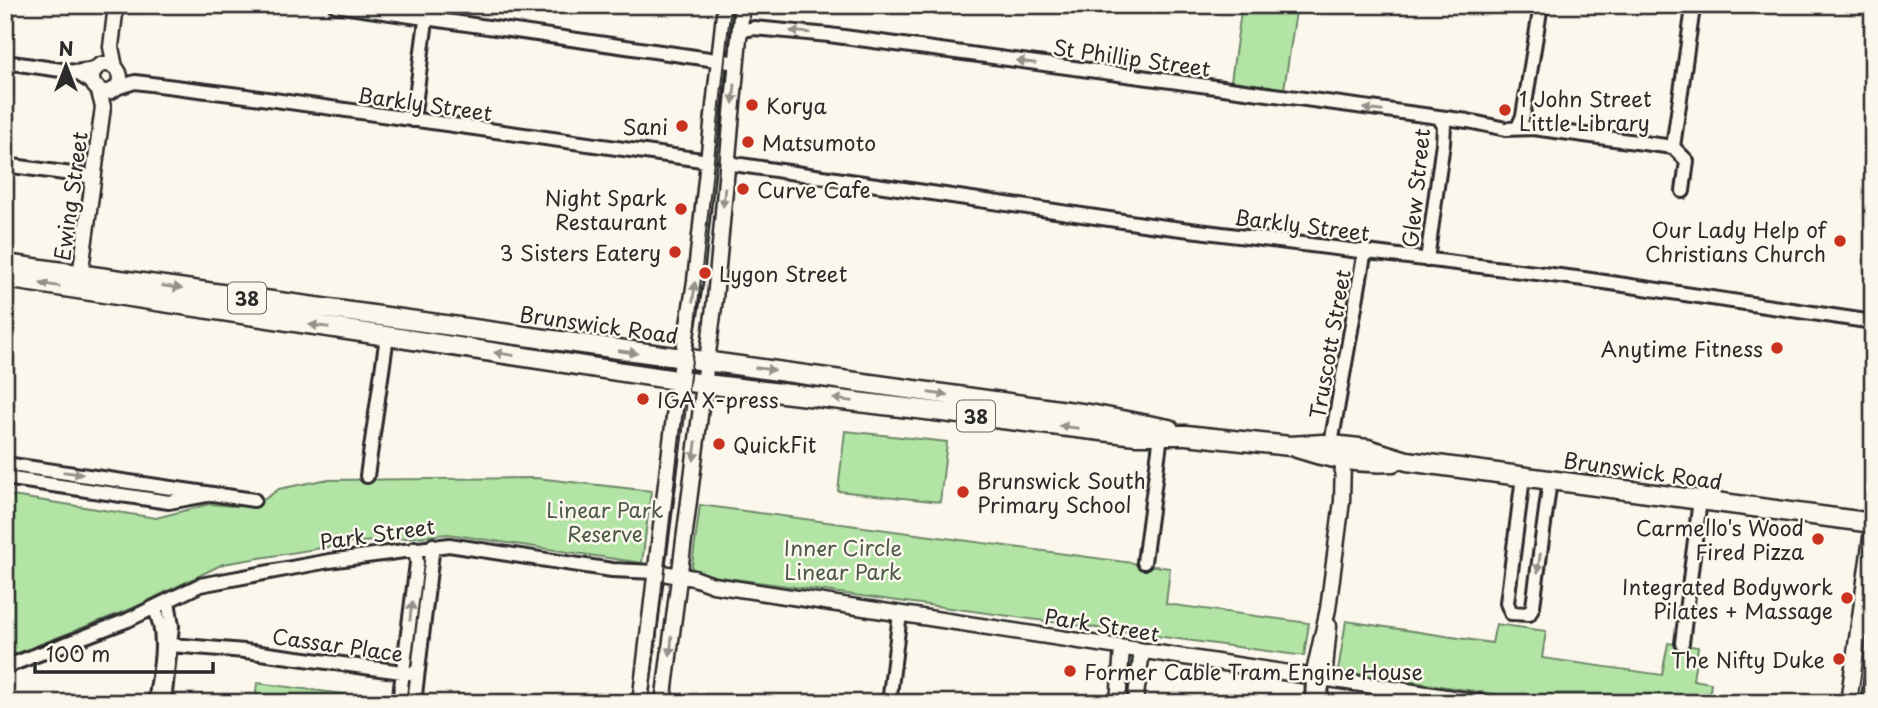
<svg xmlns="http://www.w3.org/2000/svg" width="1878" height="708" viewBox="0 0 1878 708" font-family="'Playpen Sans',sans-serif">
	<rect width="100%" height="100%" fill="#fbf7ec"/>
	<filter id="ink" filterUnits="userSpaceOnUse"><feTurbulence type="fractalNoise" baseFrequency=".0143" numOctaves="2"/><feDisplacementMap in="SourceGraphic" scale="14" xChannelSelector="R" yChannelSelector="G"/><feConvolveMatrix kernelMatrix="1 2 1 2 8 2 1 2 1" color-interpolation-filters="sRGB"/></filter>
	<g filter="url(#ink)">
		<path fill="#b2e5a5" stroke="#6e8868" stroke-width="2" d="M1242,5H1297L1284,89L1231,81Z
			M845,431L947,442L940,502L838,491Z
			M536,478L651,491L642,563L448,534L352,543L223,564L133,608L5,658V495L156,518L210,504L231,506L244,504L265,499L279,489L323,480Z
			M700,505L1170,568L1166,604L1309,623L1304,656L691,573Z
			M1346,621L1492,643L1496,624L1546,631L1542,658L1662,675L1668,643L1698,647L1693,680L1711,683L1709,699L1731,703H1556L1338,671Z
			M257,683L344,694L343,703H255Z"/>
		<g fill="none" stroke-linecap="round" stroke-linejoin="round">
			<defs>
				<path id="minor" d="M335,5L737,63
					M740,31L754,28L829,35L1468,121L1506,129L1533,128L1673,147
					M5,62L75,72L96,69
					M75,72L94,84
					M116,88L135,82L239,95L709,161
					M413,120L428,5
					M1518,127L1523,116L1541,5
					M1673,147L1692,15L1696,5
					M1673,147L1687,161L1683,191
					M727,163L1150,225L1584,279L1873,322
					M5,165L94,177
					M1427,260L1443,143L1444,126L1440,119
					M1331,444L1365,250
					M5,464L254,500
					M367,476L387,336
					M1523,477L1507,603L1511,613L1529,614L1533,606L1550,480
					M5,478L169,502L207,495
					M1144,562L1161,435
					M154,608C169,636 159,673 155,703
					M1682,643L1700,500
					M171,645L245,651L417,674
					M5,667L128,620L200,585L329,561L449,545L612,570L655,572
					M164,703L172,626L168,601
					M399,703L417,563L415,548
					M414,703L433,545
					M889,703L900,614
					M1312,703L1313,677
					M1318,703L1324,679"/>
				<path id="tertiary" d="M92 78a14 14 0 1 1 28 0a14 14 0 1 1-28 0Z
					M115,67L111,47L116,5
					M79,284L103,107L98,88
					M655,572L694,578L713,585L1485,703
					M1313,677L1328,609L1342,501L1343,460
					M1324,679L1329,626
					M640,703L676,400L695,281L725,5
					M663,703L715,299L742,5
					M1118,703L1122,648
					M1135,703L1142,651"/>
				<path id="primary" d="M5,264L1095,415L1169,429
					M5,278L689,382L1136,435H1186L1290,446L1323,444L1368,449L1407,461L1873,523
					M1297,448C1329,459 1359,464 1393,462
					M1850,703L1873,538"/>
			</defs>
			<use href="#minor" stroke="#2b2b2b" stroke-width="18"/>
			<use href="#tertiary" stroke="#2b2b2b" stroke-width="19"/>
			<use href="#primary" stroke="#2b2b2b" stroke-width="23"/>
			<use href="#minor" stroke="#fbf7ec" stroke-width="12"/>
			<use href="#tertiary" stroke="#fbf7ec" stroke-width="14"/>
			<use href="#primary" stroke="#fbf7ec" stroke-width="18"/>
			<path stroke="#2b2b2b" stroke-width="2" d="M648,703L692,360L731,5
				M1857,703L1873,589
				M1867,703L1873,667"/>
		</g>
		<defs><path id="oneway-solid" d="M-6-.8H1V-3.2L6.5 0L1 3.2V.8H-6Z" transform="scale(1.75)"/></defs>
		<g fill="#93918c">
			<use href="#oneway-solid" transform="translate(800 32) rotate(-175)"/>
			<use href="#oneway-solid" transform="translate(1026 62) rotate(-172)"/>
			<use href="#oneway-solid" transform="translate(734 94) rotate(96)"/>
			<use href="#oneway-solid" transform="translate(1373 110) rotate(-172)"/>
			<use href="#oneway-solid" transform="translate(724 197) rotate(95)"/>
			<use href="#oneway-solid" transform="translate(50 285) rotate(-171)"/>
			<use href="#oneway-solid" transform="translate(172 287) rotate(8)"/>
			<use href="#oneway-solid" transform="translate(694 292) rotate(-83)"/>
			<use href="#oneway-solid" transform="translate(319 326) rotate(-172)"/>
			<use href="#oneway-solid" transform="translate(628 352) rotate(8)"/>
			<use href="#oneway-solid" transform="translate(504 354) rotate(-171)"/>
			<use href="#oneway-solid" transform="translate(765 369) rotate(7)"/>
			<use href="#oneway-solid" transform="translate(938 394) rotate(8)"/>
			<use href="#oneway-solid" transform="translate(843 400) rotate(-173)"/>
			<use href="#oneway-solid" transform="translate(1069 427) rotate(-173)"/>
			<use href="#oneway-solid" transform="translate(695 451) rotate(97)"/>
			<use href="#oneway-solid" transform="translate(73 473) rotate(8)"/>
			<use href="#oneway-solid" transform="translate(1539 563) rotate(98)"/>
			<use href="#oneway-solid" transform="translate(411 611) rotate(-83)"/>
			<use href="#oneway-solid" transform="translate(671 646) rotate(95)"/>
		</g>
	</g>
	<g fill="#c8321e" stroke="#fbf7ec" stroke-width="2.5">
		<circle cx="752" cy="105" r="7"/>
		<circle cx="1505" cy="110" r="7"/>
		<circle cx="682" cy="126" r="7"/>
		<circle cx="748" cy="142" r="7"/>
		<circle cx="743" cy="189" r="7"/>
		<circle cx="681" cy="209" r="7"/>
		<circle cx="1840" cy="241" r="7"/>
		<circle cx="675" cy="252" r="7"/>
		<circle cx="705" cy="273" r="7"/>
		<circle cx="1777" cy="348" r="7"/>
		<circle cx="643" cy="399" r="7"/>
		<circle cx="719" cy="444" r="7"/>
		<circle cx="963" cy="492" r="7"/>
		<circle cx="1818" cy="539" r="7"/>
		<circle cx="1847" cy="598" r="7"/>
		<circle cx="1839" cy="659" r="7"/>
		<circle cx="1070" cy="671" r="7"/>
	</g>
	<g text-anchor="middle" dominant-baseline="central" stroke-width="5" stroke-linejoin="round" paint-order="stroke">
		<g fill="#fbf7ec" stroke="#696865" stroke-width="2">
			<rect x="228" y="282.5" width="38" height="31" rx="5"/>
			<rect x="957" y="400.5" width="38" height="31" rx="5"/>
		</g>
		<g font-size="19" font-weight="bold" fill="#2b2b2b">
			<text x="247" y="298">38</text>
			<text x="976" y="416">38</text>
		</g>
		<g font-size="21" fill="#2b2b2b" stroke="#fbf7ec">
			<text transform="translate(1132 57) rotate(8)">St Phillip Street</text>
			<text transform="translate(425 103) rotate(8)">Barkly Street</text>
			<text transform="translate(1415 188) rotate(-84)">Glew Street</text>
			<text transform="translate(70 196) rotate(-82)">Ewing Street</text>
			<text transform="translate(1302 224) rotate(7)">Barkly Street</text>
			<text transform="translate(599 324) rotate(8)">Brunswick Road</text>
			<text transform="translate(1329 344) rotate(-80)">Truscott Street</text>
			<text transform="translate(1643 470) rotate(8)">Brunswick Road</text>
			<text transform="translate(377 533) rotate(-8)">Park Street</text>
			<text transform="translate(1102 624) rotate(9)">Park Street</text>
			<text transform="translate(338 644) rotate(8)">Cassar Place</text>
		</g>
		<g font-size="21" fill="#2b2b2b" stroke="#fbf7ec" text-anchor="start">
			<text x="1519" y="98">1 John Street<tspan x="1519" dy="24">Little Library</tspan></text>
			<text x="766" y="105">Korya</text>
			<text x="668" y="126" text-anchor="end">Sani</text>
			<text x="762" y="142">Matsumoto</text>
			<text x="757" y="189">Curve Cafe</text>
			<text x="667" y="197" text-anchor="end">Night Spark<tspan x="667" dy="24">Restaurant</tspan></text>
			<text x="1826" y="229" text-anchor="end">Our Lady Help of<tspan x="1826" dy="24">Christians Church</tspan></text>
			<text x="661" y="252" text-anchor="end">3 Sisters Eatery</text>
			<text x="719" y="273">Lygon Street</text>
			<text x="1763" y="348" text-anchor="end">Anytime Fitness</text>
			<text x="657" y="399">IGA X-press</text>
			<text x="733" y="444">QuickFit</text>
			<text x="977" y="480">Brunswick South<tspan x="977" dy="24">Primary School</tspan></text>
			<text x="1804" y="527" text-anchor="end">Carmello's Wood<tspan x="1804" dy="24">Fired Pizza</tspan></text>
			<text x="1833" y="586" text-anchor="end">Integrated Bodywork<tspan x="1833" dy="24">Pilates + Massage</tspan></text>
			<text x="1825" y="659" text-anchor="end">The Nifty Duke</text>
			<text x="1084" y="671">Former Cable Tram Engine House</text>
		</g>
		<g font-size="21" fill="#4d5a4a" stroke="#fbf7ec">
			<text x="605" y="509">Linear Park<tspan x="605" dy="24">Reserve</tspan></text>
			<text x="843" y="547">Inner Circle<tspan x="843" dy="24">Linear Park</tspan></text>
		</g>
	</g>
	<rect width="1878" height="708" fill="none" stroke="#fbf7ec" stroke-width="28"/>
	<rect x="14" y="14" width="1850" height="680" fill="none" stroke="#2b2b2b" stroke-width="2.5" filter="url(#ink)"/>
	<g transform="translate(66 66)" stroke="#fbf7ec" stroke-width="5" paint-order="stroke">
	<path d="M0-5L12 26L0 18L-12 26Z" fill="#2b2b2b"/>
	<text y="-10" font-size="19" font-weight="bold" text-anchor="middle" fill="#2b2b2b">N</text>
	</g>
	<path d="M35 662v10h178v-10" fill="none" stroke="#2b2b2b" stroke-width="3.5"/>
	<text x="46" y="662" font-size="21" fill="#2b2b2b" stroke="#fbf7ec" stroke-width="5" paint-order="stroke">100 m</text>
</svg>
